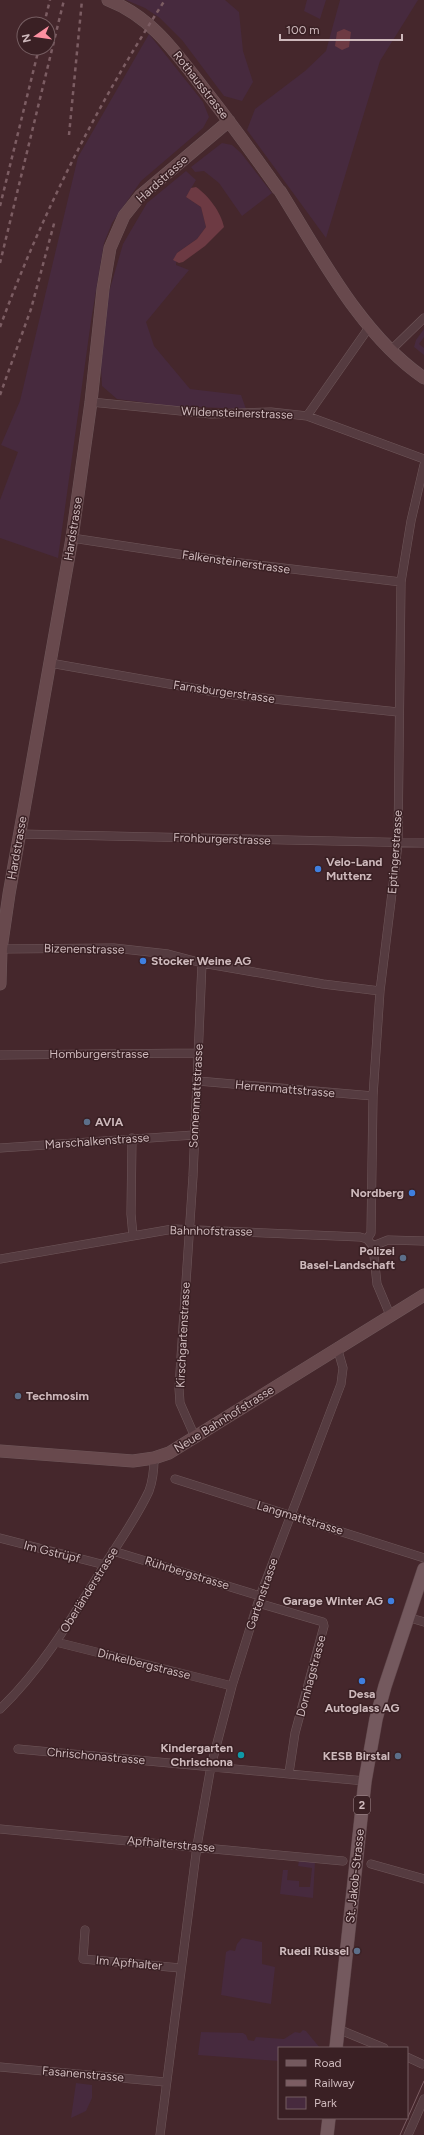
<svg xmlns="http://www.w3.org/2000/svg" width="424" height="2135" viewBox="0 0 424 2135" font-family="Figtree,sans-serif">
	<rect width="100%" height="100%" fill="#45272c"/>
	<path fill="#472a3e" d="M126,0H225L239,12L243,51L253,82L242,101L224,96L182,40L160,18L145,8Z
		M307,0H326L320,19L304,11Z
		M340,0H418L380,61L326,238L247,130L255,109L305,71L326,51Z
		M149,34L203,102L209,117L203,128L141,181L112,223L104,243L91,321L58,558L0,538V500L18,452L1,445L20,401L78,157Z
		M222,143L232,145L241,153L272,193L242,216L219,183L204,171L195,172L191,167Z
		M186,171L196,180L186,197L201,207L206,227L197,239L177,253L176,265L189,270L146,322L154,346L190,389L241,395L246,409L172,406L117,399L102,386L101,367L109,292L123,244L147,203Z
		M424,329V337L419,344L424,348V355L414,347L416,340Z
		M299,1861L315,1862L313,1898L280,1894L283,1870H288L287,1880L299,1881V1887H310L312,1868L298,1866Z
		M242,1938L262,1942V1964L275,1967L271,2004L221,1995L226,1952L230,1950L235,1951L237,1944Z
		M303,2030L306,2031L320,2048H279V2061L198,2055L201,2032L243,2033L246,2035L248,2040L254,2041L256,2037L284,2039L295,2032L300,2033Z
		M76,2083L92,2085V2098L86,2111L71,2118Z"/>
	<path fill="#6d3a43" d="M344,29L351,32L349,47L342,50L335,46L337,32Z
		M196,187C208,195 221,212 224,227L205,246L183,262L179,263L173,260L177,253L197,239L206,227L201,207L186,197L191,188Z"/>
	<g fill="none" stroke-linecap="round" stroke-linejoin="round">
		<defs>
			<path id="street" d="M390,351L424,318
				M91,402L211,414L271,412L307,416L424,459
				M307,416L370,326
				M72,538L224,561L401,582
				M50,663L226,694L398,712
				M20,834L424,843
				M0,949L114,948L168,954L202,963L323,984L380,991
				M0,1055L199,1053
				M198,1081L373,1096
				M132,1138L131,1214L133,1236
				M0,1148L194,1135
				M367,1239L371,1233L373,1096L380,991L398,844L401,582L411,521L424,465
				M373,1246L388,1240L424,1241
				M0,1259L173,1229L360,1237L367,1239L373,1246L377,1284L390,1315
				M195,1437L180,1403L179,1388L193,1176L202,963
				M175,1479L424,1558
				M0,1538L105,1565
				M113,1551L260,1596
				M258,1603L323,1622L324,1626L295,1733L289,1773
				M407,1617L424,1622
				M56,1642L232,1686
				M0,1709C43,1668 73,1616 104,1566C119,1542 137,1517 149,1491C153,1480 154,1469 154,1458
				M18,1749L365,1781
				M0,1829L343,1861
				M371,1864L424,1879
				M85,1930L83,1959L180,1968
				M338,2029L384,2048
				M407,2057L422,2064
				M0,2067L165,2082
				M160,2135L197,1846L211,1766L232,1686L260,1596L341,1384L343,1368L337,1347
				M408,2135L424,2099"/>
			<path id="secondary" d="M108,0C152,17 176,53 204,89C230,122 254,155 278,189
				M280,191C320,255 361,335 424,378
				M0,984L1,949L9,894L72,538L91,402L103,289L110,248L124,216L140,196L229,121
				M0,1451L133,1461L154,1458L169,1453L424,1295"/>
			<path id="primary" d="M336,2048L365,1781L376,1719L385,1686L424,1569
				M327,2135L329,2118"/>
		</defs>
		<use href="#street" stroke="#6f575a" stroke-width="9"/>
		<use href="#secondary" stroke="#6f575a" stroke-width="13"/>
		<use href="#primary" stroke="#5e4549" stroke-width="14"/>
		<use href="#street" stroke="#553b40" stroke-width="8"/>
		<use href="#secondary" stroke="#68494d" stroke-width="12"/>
		<use href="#primary" stroke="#74595e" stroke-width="13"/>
		<path stroke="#7c5d63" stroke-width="1" d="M400,2135L424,2081"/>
		<path stroke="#7c5d63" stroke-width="2.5" stroke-dasharray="4 4" stroke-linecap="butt" d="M44,24L50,0
			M69,135L82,0
			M0,206L39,48
			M0,263L64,0
			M0,327C43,211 98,103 165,0
			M0,395L31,309L55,220"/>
	</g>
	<g fill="#3f7fe0" stroke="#3a2024" stroke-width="1.5">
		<circle cx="318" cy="869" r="4"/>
		<circle cx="143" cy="961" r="4"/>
		<circle cx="412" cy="1193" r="4"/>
		<circle cx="391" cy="1601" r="4"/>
		<circle cx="362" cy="1681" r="4"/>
	</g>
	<g fill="#5c6f8a" stroke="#3a2024" stroke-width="1.5">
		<circle cx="87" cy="1122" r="4"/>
		<circle cx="403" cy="1258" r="4"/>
		<circle cx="18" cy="1396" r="4"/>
		<circle cx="398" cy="1756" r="4"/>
		<circle cx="357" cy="1951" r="4"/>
	</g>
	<circle fill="#0f9aa8" stroke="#3a2024" stroke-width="1.5" cx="241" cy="1755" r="4"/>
	<g text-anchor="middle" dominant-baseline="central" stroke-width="3" stroke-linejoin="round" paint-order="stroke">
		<rect fill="#3a2024" stroke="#a28b8e" stroke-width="1" x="354" y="1796" width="16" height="18" rx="3"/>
		<g font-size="11" font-weight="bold" fill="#ceb9bc">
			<text x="362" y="1805">2</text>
		</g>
		<g font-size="12" fill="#ceb9bc" stroke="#3a2024">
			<text transform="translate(201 85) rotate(52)">Rothausstrasse</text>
			<text transform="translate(162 179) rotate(-42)">Hardstrasse</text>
			<text transform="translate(237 413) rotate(2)">Wildensteinerstrasse</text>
			<text transform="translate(73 529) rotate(-81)">Hardstrasse</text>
			<text transform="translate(236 562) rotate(8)">Falkensteinerstrasse</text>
			<text transform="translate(224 692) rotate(8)">Farnsburgerstrasse</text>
			<text transform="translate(222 839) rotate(2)">Frohburgerstrasse</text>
			<text transform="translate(17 848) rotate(-80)">Hardstrasse</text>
			<text transform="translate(395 852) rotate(-86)">Eptingerstrasse</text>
			<text transform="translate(84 949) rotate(1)">Bizenenstrasse</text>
			<text x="99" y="1054">Homburgerstrasse</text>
			<text transform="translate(285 1089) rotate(5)">Herrenmattstrasse</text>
			<text transform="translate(196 1096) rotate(-87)">Sonnenmattstrasse</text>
			<text transform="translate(97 1141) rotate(-4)">Marschalkenstrasse</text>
			<text transform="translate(211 1231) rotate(1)">Bahnhofstrasse</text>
			<text transform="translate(183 1335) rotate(-87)">Kirschgartenstrasse</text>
			<text transform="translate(224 1419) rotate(-32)">Neue Bahnhofstrasse</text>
			<text transform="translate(300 1518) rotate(17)">Langmattstrasse</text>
			<text transform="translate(52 1552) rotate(14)">Im Gstrüpf</text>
			<text transform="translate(187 1573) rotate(17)">Rührbergstrasse</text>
			<text transform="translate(89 1590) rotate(-58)">Oberländerstrasse</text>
			<text transform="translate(262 1594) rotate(-71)">Gartenstrasse</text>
			<text transform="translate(144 1664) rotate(14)">Dinkelbergstrasse</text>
			<text transform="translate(311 1676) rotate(-75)">Dornhagstrasse</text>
			<text transform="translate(96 1756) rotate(5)">Chrischonastrasse</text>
			<text transform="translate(171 1844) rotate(5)">Apfhalterstrasse</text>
			<text transform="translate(355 1876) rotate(-84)">St. Jakob-Strasse</text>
			<text transform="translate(129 1963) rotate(5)">Im Apfhalter</text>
			<text transform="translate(83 2074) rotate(5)">Fasanenstrasse</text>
		</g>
		<g font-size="12" font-weight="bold" fill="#ceb9bc" stroke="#3a2024" text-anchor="end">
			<text x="326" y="862" text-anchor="start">Velo-Land<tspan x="326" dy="14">Muttenz</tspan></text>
			<text x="151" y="961" text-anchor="start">Stocker Weine AG</text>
			<text x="95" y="1122" text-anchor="start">AVIA</text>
			<text x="404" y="1193">Nordberg</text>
			<text x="395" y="1251">Polizei<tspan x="395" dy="14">Basel-Landschaft</tspan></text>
			<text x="26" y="1396" text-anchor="start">Techmosim</text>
			<text x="383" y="1601">Garage Winter AG</text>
			<text x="362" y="1694" text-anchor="middle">Desa<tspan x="362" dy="14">Autoglass AG</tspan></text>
			<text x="233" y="1748">Kindergarten<tspan x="233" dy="14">Chrischona</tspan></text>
			<text x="390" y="1756">KESB Birstal</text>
			<text x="349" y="1951">Ruedi Rüssel</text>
		</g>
	</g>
	<rect x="278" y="2047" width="130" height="72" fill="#3a2024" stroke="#755d61"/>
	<rect x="286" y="2060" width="20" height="6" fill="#74595e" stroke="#755d61"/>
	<text x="314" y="2067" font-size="12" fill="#ceb9bc">Road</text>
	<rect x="286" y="2080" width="20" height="6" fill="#7c5d63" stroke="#755d61"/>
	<text x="314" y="2087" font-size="12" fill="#ceb9bc">Railway</text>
	<rect x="286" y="2097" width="20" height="12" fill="#472a3e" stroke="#755d61"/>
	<text x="314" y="2107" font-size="12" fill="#ceb9bc">Park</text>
	<g transform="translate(36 36) rotate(257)"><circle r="19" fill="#3a2024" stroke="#755d61"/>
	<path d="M0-3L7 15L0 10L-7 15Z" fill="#fc8fa0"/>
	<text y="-6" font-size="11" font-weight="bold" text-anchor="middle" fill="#ceb9bc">N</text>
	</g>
	<path d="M280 34v6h122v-6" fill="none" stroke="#ceb9bc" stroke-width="2"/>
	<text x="286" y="34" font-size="12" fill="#ceb9bc" stroke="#3a2024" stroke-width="3" paint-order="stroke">100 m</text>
</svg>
